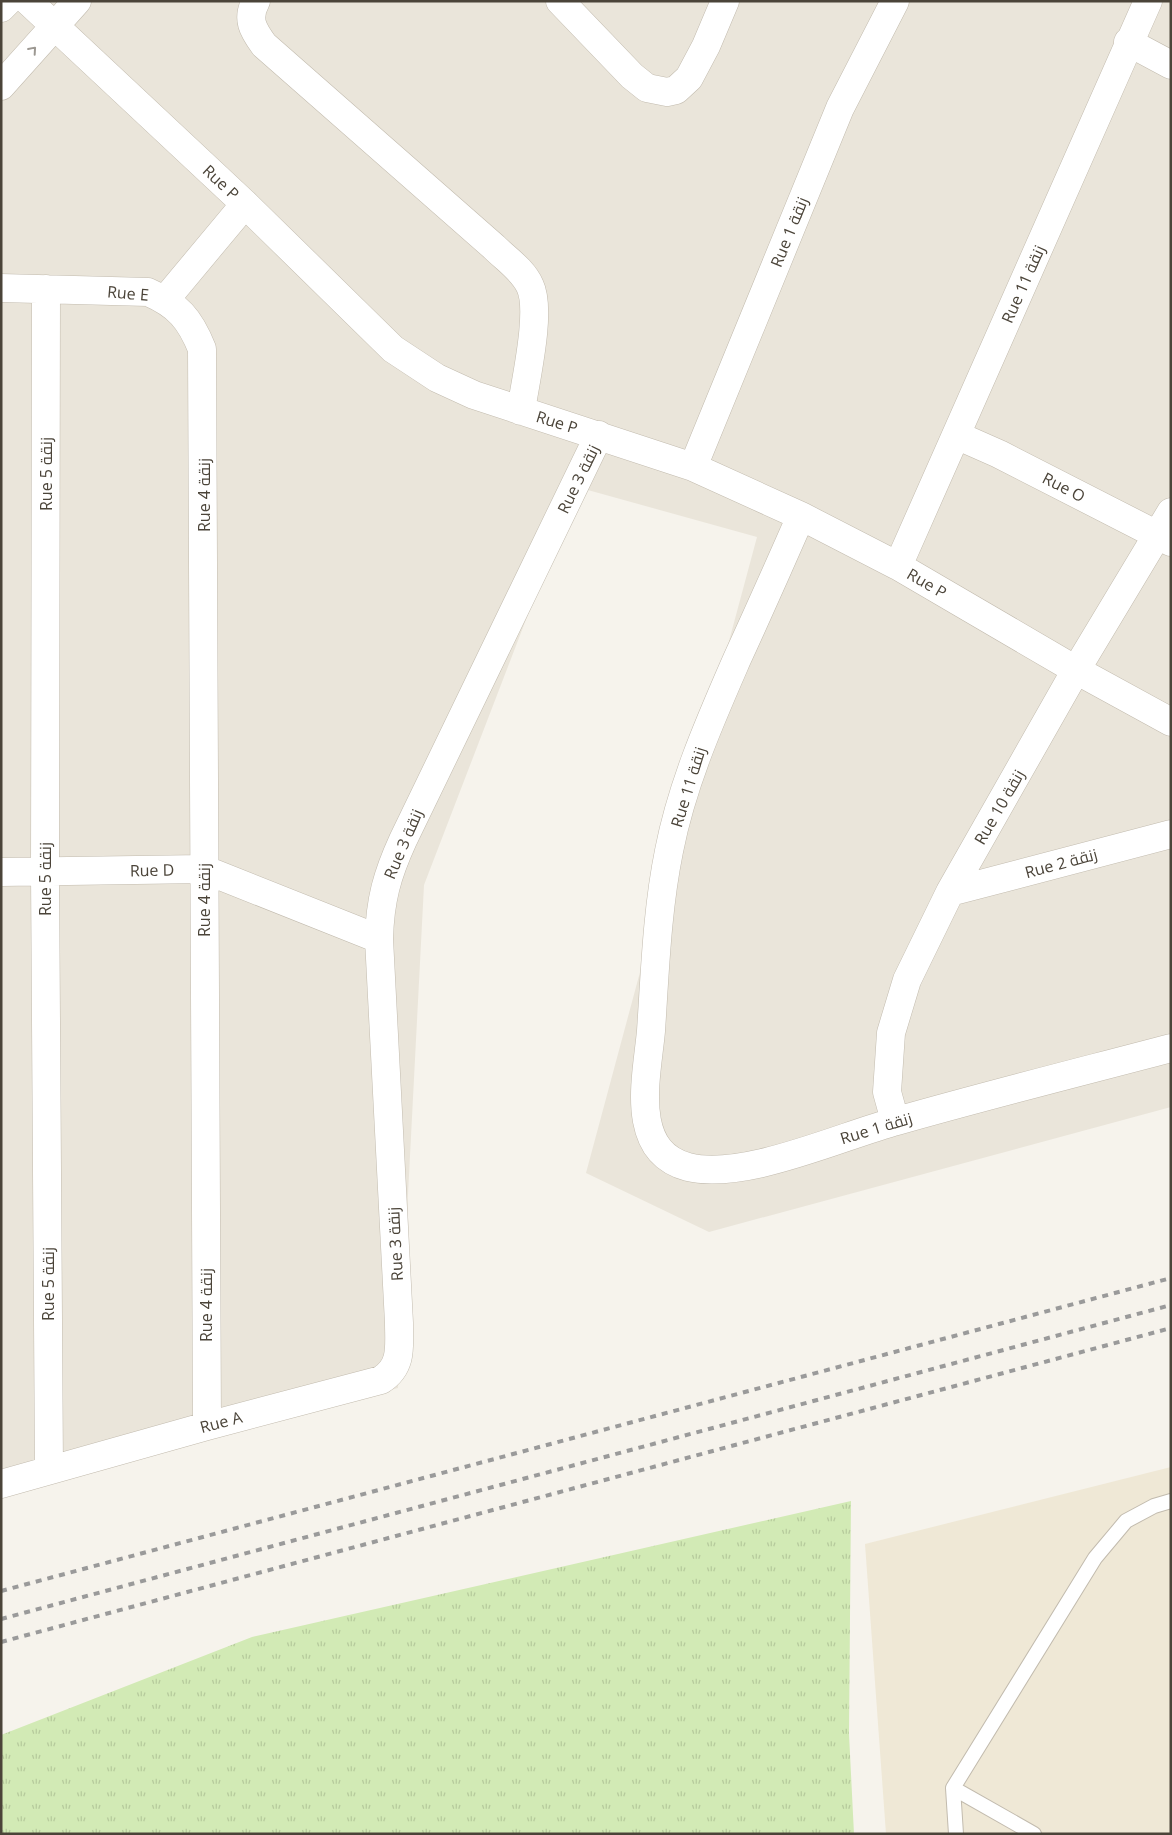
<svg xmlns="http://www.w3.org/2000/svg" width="1172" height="1835" viewBox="0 0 1172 1835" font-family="'Open Sans',Cairo,sans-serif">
	<defs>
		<pattern id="grass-tufts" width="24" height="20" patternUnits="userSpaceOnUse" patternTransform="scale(1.25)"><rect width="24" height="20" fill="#d2eab5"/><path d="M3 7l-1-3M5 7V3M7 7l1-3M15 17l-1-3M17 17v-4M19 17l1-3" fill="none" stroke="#b6ca9c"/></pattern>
	</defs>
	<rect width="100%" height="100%" fill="#f6f3ec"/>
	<path fill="#eae5da" d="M1,1H1171V1107L709,1232L586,1173L757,537L577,487L424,885L398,1388L1,1495Z"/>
	<path fill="#efe8d6" d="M1171,1467V1834H886L865,1544Z"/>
	<path fill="url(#grass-tufts)" d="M851,1501L849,1734L854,1834H1V1735L252,1637Z"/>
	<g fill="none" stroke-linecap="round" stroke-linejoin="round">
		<defs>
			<path id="service" d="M953,1788L1034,1834
				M956,1834L953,1788L1095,1558L1126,1521L1154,1506L1171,1501"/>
			<path id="minor" d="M28,1L245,204L393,349L437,378L474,395L693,467L801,516L898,566L1076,670L1171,722
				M256,1C246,19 253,30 264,45L494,247C506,259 523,270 530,286C542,311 525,382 521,411
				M560,1L632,76L647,88L667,92L676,90L689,78L706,46L725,1
				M1,8L8,1
				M1128,42L1171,65
				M1,86L77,1
				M1,288L148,292C178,305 190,319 202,349L207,1426
				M46,289L45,872L49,1470
				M165,300L245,204
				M956,435L999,454L1171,542
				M693,467L840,108L895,1
				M801,516C780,564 759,611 737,659C710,721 682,784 669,851C657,910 655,971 651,1031C647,1076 628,1151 688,1167C744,1181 841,1136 897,1121C988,1095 1080,1072 1171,1048
				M898,566L1148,1
				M1,872L203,869L379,939
				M950,892L1171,834
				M895,1121L887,1092L891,1033L907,980L950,892L1076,670L1171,512
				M1,1484L207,1426L381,1380C403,1366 399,1346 399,1323L379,939C380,900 387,875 403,840L599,435"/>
		</defs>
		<use href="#service" stroke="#c2bbae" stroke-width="16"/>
		<use href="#minor" stroke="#c2bbae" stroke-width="29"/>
		<use href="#service" stroke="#fff" stroke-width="14"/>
		<use href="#minor" stroke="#fff" stroke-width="28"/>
		<path stroke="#9a9a9a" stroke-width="4" stroke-dasharray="6 6" stroke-linecap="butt" d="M1,1591L1171,1278
			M1,1619L1171,1305
			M1,1642L1171,1328"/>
	</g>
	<defs><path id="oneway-chevron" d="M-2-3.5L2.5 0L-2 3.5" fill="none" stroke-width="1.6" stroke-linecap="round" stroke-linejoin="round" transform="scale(1.25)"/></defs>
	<use stroke="#9c9892" href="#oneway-chevron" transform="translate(33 50) rotate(-49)"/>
	<g text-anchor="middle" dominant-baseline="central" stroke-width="5" stroke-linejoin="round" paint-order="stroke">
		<g font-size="16" fill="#4b4439" stroke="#fff">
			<text transform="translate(221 182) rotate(43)">Rue P</text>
			<text transform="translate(789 232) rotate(-68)">Rue 1 زنقة</text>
			<text transform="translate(1023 284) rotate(-66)">Rue 11 زنقة</text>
			<text transform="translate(128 293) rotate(5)">Rue E</text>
			<text transform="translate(557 422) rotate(17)">Rue P</text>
			<text transform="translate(46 474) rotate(-90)">Rue 5 زنقة</text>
			<text transform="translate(578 479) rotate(-64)">Rue 3 زنقة</text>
			<text transform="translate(1064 487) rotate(27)">Rue O</text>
			<text transform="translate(204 495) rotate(-90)">Rue 4 زنقة</text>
			<text transform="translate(927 583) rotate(30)">Rue P</text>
			<text transform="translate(688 787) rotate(-73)">Rue 11 زنقة</text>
			<text transform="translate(999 807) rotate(-60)">Rue 10 زنقة</text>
			<text transform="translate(403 844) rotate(-67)">Rue 3 زنقة</text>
			<text transform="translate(1061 863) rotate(-15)">Rue 2 زنقة</text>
			<text transform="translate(152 870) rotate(-1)">Rue D</text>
			<text transform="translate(45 879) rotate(-90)">Rue 5 زنقة</text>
			<text transform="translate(204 900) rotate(-90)">Rue 4 زنقة</text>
			<text transform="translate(876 1128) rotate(-17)">Rue 1 زنقة</text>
			<text transform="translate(395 1244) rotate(-93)">Rue 3 زنقة</text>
			<text transform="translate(48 1284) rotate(-90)">Rue 5 زنقة</text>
			<text transform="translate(206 1305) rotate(-90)">Rue 4 زنقة</text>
			<text transform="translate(221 1422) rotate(-15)">Rue A</text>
		</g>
	</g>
	<rect width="1172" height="1835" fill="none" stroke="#4b4439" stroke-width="5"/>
</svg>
